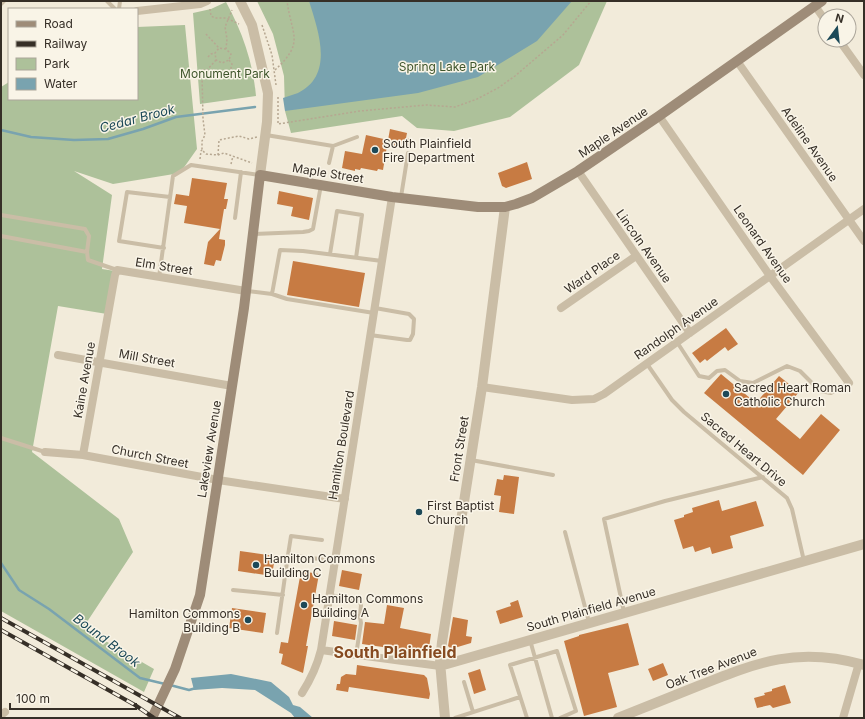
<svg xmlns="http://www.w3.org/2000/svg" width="865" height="719" viewBox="0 0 865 719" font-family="Inter,sans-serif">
	<rect width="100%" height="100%" fill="#f2ebda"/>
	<path fill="#adc19a" d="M257,1H607L579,65L510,117L454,131L417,128L402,116L291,133L285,111L284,76L273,34Z
		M226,2C242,31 253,62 256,96L200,104L193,13L211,9Z
		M185,25L197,149L180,173L113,184L74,171L112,195L102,269L115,271L107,314L58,306L32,452L119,519L133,552L83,628L154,669L144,692L1,611V87L9,82V99H137V27Z"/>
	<path fill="#79a3af" d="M309,1H572L537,41L478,77L418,93L285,111L283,98C288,96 293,95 298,93C335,75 318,30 309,1Z
		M231,674L271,682L289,697L293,705L300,707L313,718H295L291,713L255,690L222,688L194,690L191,678Z"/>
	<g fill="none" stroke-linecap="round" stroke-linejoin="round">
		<path stroke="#79a3af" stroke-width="2.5" d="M1,130L31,137L74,140L108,139L143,129L176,117L255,107
			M1,563L19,590L49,609L140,678L165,684
			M170,685L189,690L196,688"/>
	</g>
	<path fill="#c77b43" d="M390,129L407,133L406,138L412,139L411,147L405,146L404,149L387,146L383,170L378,169L377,171L361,168L360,170L355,169V171L342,168L345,151L362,154L366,135L388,140Z
		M527,162L532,179L506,188L502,186L498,173Z
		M192,178L227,183L224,199H228L226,209H224L219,239L225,240V245L221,261L216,260L214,266L204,264L208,242L220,229L184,223L187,206L174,204L176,194L189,196Z
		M279,191L313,198L309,220L291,216L293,207L277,204Z
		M293,261L365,273L359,307L287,295Z
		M726,328L738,344L728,351L725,347L707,361L705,359L700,363L692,353Z
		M721,374L756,403L779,376L799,392L776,419L800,439L821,414L840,430L803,475L704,393Z
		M504,475L519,477L514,514L499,512L501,496L494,495L497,479L503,480Z
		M719,500L722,511L756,501L764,526L730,536L733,548L712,554L710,547L695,552L693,546L683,549L674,520L684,517V515L693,512L692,508Z
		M240,551L275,556L272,576L238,571Z
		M342,570L362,574L359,590L339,586Z
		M301,571L319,574L306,646H308L303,673L281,664L283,654L279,653L281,642L288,643Z
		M518,600L523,617L500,624L496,611L511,606L510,603Z
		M387,605L404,608L400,628L431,634L429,648L425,647L424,653L362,644L365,622L384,624Z
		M232,608L266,613L263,633L229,628Z
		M453,617L468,620L466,636L472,637L471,643L451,649L448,646Z
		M334,621L357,625L355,640L332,636Z
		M628,623L639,665L608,673L617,707L584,716L564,641L579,636V635Z
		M663,663L668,675L653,681L648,669Z
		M357,665L424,675L427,678L430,694L429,699L349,687L348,692L336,690L337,684H340L341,677L346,674L356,675Z
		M480,669L486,690L474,694L468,673Z
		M785,685L791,703L773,708L770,705L757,708L754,698L765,695L764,693L772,691V689Z"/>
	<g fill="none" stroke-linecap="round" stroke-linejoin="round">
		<path stroke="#b6a791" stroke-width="1.5" stroke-dasharray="2 2" stroke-linecap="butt" d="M210,9L211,16L215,18H226L239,24
			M262,25L272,55L276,85
			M206,34L219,48
			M226,49L219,48L215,53L216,60L222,63L229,60L231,54L226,49L227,39L225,27L232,10
			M208,57L211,54L215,53
			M216,60L207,70H203L202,74L203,119L205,135L202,141V150L206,154L218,155L224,153L252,163
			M229,60L232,64L230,72
			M275,70C305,42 292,37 287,1
			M278,97V124L360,111L426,105L455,107L477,99L498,88L515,76L563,35L591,1
			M218,155L219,140L239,136L249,139L257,137
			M200,159L201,151L202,150
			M231,164L233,156"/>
		<path stroke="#cabda6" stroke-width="4" d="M107,1L115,9
			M1,4L4,1
			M119,9L120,1
			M266,135L333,146L329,163
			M333,146L357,137
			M401,197L408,153
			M1,215L85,229L89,236L87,252L88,260L117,270
			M235,218L241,172
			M253,234L303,232L309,231L313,229L321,185
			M1,236L87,252
			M164,248L119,241L127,192L170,197
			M330,254L337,211L362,215L356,258
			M159,277L173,176L191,165L260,175
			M247,291L272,294L280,250L303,251L382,261
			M272,294L287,299L374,313
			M370,335L407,340H410L413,334L414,319L409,314L375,308
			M677,342L699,376L709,378L717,371L725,370L740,381L753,383L787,366L800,371L820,391L831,393L849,383
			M647,364L672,400L684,412L787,498L792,509L804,561
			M1,438L45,452
			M471,460L553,475
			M565,532L589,622
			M288,555L291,536L322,540
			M233,590L283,595
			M330,595L352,599L360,602L361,605L360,617
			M327,612L353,615L360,617L361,623L356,655
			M624,612L604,519L665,501L763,477
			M277,633L288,555L335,561
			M530,640L552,718
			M464,682L473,712
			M455,718L520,697
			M527,718L510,665L557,651L576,711L560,718"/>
		<path stroke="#cabda6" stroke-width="8" d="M815,6L825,20
			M137,11L200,4L207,1
			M839,40L864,75
			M737,61L864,241
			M659,116L770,276L849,383
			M578,171L690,333
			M561,308L636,256
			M58,355L232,386
			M482,387L572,400L594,399L604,394L864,209
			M45,452L83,455L218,480L345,499
			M83,455L115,275L117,270L246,291
			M321,650L440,666
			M302,693C311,679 317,666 321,650L392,197
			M1,715L5,712
			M843,718L859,663"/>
		<path stroke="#cabda6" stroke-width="10" d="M240,1L252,25L268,93L267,122L260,175
			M440,666L864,544
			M445,718L440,662L442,642L482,387L505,207
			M618,718C645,707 671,697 698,686C758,662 798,646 864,665"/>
		<path stroke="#9e8c78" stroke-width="10" d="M152,718L175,669L200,595L244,308L260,175L392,197L478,207H505L516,204L532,198L578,171L659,116L822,1"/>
		<defs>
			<path id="rail" d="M1,618L180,718
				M1,630L135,705L154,718"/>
		</defs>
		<use href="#rail" stroke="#362f27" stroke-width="4"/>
		<use href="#rail" stroke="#f9f4e7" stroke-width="2.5" stroke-dasharray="8" stroke-linecap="butt"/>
	</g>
	<g fill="#1c4958" stroke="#f9f4e7" stroke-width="1.5">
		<circle cx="375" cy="150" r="4"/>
		<circle cx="726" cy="394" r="4"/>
		<circle cx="419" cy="512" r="4"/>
		<circle cx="256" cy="565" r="4"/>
		<circle cx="304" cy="605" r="4"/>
		<circle cx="248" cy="620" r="4"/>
	</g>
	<g text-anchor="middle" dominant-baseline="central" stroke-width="3" stroke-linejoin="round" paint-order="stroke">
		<g font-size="12" fill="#3e552b" stroke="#f9f4e7">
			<text x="447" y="66">Spring Lake Park</text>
			<text x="225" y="73">Monument Park</text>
		</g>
		<g font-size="12" fill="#362f27" stroke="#f9f4e7">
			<text transform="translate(613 132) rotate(-34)">Maple Avenue</text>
			<text transform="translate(810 144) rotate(55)">Adeline Avenue</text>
			<text transform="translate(328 173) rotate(9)">Maple Street</text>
			<text transform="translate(763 244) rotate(55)">Leonard Avenue</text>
			<text transform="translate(644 246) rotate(55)">Lincoln Avenue</text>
			<text transform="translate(164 266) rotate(9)">Elm Street</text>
			<text transform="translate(592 272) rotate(-35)">Ward Place</text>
			<text transform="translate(676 328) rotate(-35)">Randolph Avenue</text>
			<text transform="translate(147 358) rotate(10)">Mill Street</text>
			<text transform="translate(84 380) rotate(-80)">Kaine Avenue</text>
			<text transform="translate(341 445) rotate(-81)">Hamilton Boulevard</text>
			<text transform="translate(209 449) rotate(-81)">Lakeview Avenue</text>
			<text transform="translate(459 449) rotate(-81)">Front Street</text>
			<text transform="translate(744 449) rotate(40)">Sacred Heart Drive</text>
			<text transform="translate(150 456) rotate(11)">Church Street</text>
			<text transform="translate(591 609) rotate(-16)">South Plainfield Avenue</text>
			<text transform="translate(711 668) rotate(-21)">Oak Tree Avenue</text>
		</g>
		<g font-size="12" fill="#362f27" stroke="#f9f4e7" text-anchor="start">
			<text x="383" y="143">South Plainfield<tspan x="383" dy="14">Fire Department</tspan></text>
			<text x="734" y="387">Sacred Heart Roman<tspan x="734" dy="14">Catholic Church</tspan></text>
			<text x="427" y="505">First Baptist<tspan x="427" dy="14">Church</tspan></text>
			<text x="264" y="558">Hamilton Commons<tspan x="264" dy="14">Building C</tspan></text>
			<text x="312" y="598">Hamilton Commons<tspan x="312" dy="14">Building A</tspan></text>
			<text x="240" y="613" text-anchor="end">Hamilton Commons<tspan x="240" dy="14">Building B</tspan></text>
		</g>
		<g font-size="13" font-style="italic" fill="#1c4958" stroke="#f9f4e7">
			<text transform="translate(137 118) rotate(-15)">Cedar Brook</text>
			<text transform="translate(107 640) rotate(37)">Bound Brook</text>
		</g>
		<g font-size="16" font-weight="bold" fill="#864a20" stroke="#f9f4e7">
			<text x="395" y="652">South Plainfield</text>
		</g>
	</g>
	<rect width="865" height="719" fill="none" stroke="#362f27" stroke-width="4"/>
	<rect x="8" y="8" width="130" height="92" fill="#f9f4e7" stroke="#aba59a"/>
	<rect x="16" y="21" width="20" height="6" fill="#9e8c78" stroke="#aba59a"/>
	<text x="44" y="28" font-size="12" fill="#362f27">Road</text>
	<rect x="16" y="41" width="20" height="6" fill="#362f27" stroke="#aba59a"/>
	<text x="44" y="48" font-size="12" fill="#362f27">Railway</text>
	<rect x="16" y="58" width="20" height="12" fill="#adc19a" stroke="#aba59a"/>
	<text x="44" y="68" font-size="12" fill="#362f27">Park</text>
	<rect x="16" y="78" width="20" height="12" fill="#79a3af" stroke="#aba59a"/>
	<text x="44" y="88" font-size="12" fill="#362f27">Water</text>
	<g transform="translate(837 28) rotate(15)"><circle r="19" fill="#f9f4e7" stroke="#aba59a"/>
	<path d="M0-3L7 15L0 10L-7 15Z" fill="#1c4958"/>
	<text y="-6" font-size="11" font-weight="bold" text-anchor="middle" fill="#362f27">N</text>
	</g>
	<path d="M10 703v6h126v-6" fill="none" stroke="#362f27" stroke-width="2"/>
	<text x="16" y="703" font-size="12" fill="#362f27" stroke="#f9f4e7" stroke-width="3" paint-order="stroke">100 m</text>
</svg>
